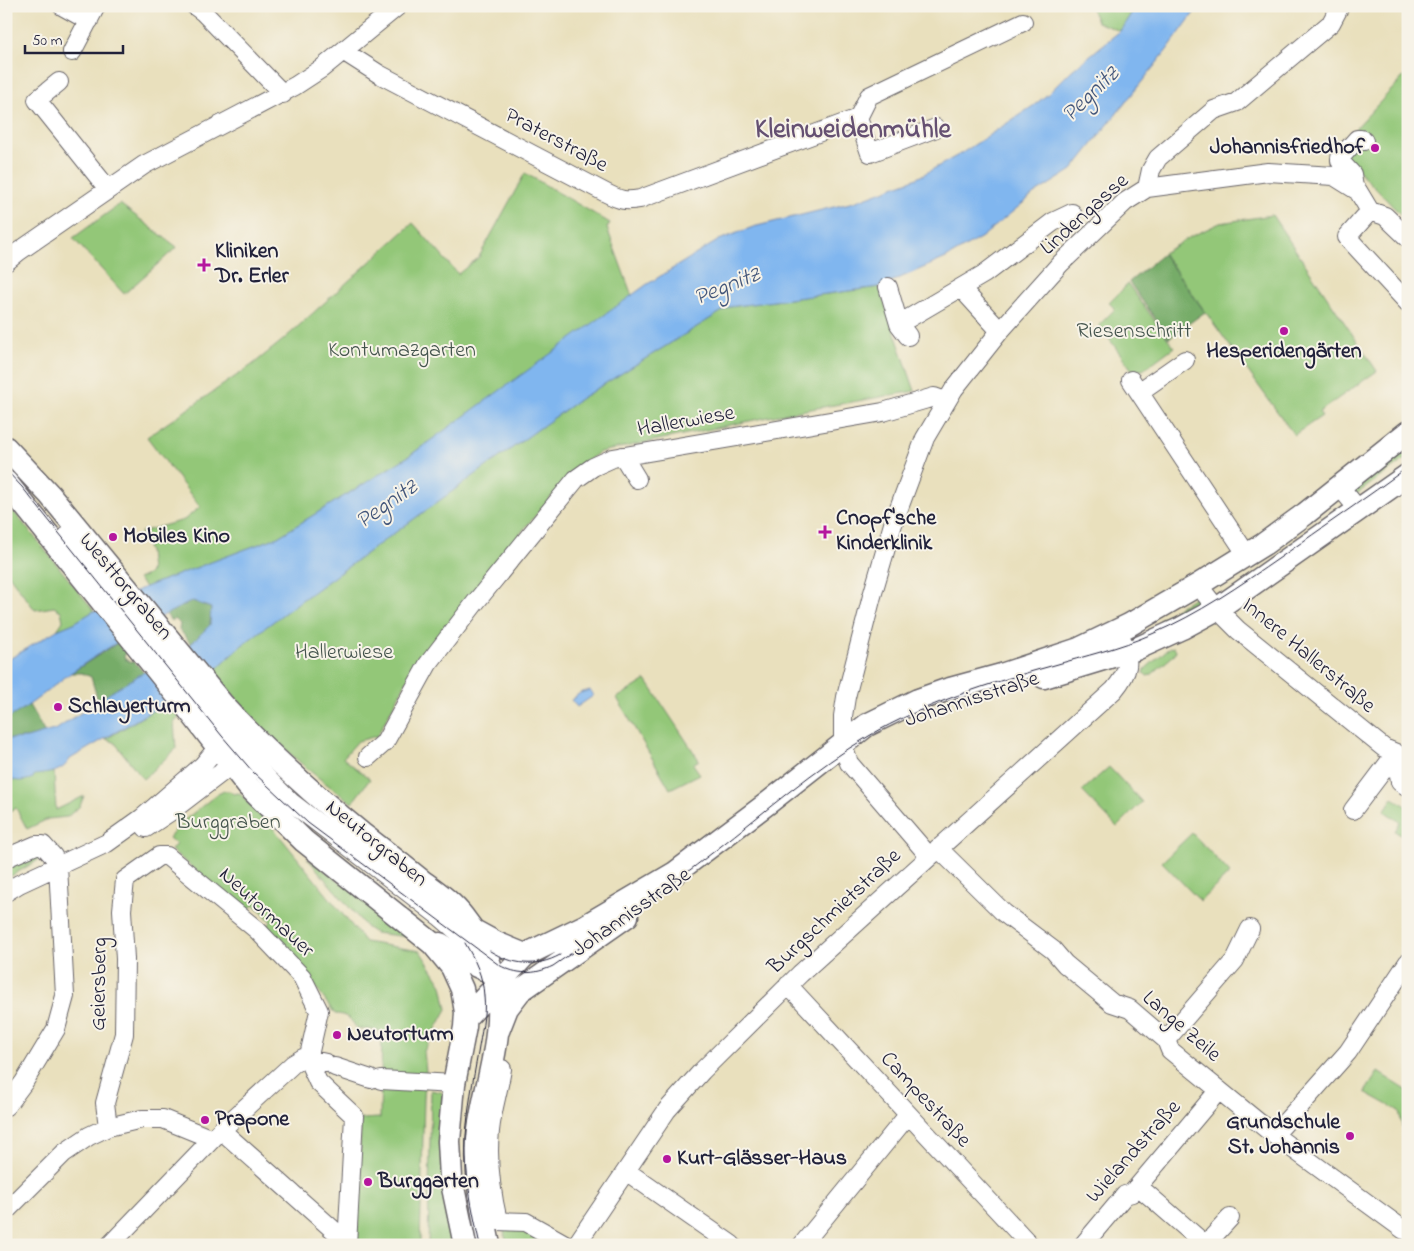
<svg xmlns="http://www.w3.org/2000/svg" width="1414" height="1251" viewBox="0 0 1414 1251" font-family="'Indie Flower',sans-serif">
	<rect width="100%" height="100%" fill="#f7f3e8"/>
	<filter id="ink" filterUnits="userSpaceOnUse"><feTurbulence type="fractalNoise" baseFrequency=".02" numOctaves="2"/><feDisplacementMap in="SourceGraphic" scale="10" xChannelSelector="R" yChannelSelector="G"/><feConvolveMatrix kernelMatrix="1 2 1 2 8 2 1 2 1" color-interpolation-filters="sRGB"/></filter>
	<filter id="wash" filterUnits="userSpaceOnUse"><feTurbulence type="fractalNoise" baseFrequency=".0096" numOctaves="4" result="noise"/><feDisplacementMap in="SourceGraphic" scale="20" xChannelSelector="R" yChannelSelector="G"/><feGaussianBlur stdDeviation="1.12" result="paint"/><feColorMatrix in="noise" values="0 0 0 0 0 0 0 0 0 0 0 0 0 0 0 0 0 1.4 0 .05"/><feComposite in="paint" operator="in"/></filter>
	<g filter="url(#wash)">
		<rect width="100%" height="100%" fill="#e9e0bd"/>
		<path fill="#93c778" stroke="#5a745a" d="M1090,6H1136L1120,31L1097,22Z
			M1408,72V222L1347,159L1341,144Z
			M525,173L610,223L607,228L632,296L409,456L278,537L145,587L138,579L147,575L151,571L149,552L141,532L184,520L200,507L147,437L252,365L283,340L413,223L458,274L479,257Z
			M120,204L177,247L124,294L73,238Z
			M1272,215L1377,371L1319,412L1322,416L1294,435L1163,253L1192,236L1220,223Z
			M1128,284L1174,347L1143,370H1132L1099,325L1115,309L1109,303Z
			M879,287L915,391L788,413L600,452L573,471L520,534L419,659L377,736L358,741L343,758L370,779L352,803C340,793 327,785 315,775C278,745 243,709 214,671L242,645L299,602L580,399L729,307Z
			M1408,435V457L1355,495L1347,484Z
			M6,502L92,608L94,611L74,623L57,630L63,621L61,611L54,607L35,610L6,571Z
			M1196,596L1198,599C1194,608 1168,623 1159,620Z
			M1174,647L1176,650L1174,655L1151,675L1147,676L1144,673L1145,669L1169,648Z
			M646,680L699,760L693,764L700,774L670,789L617,698Z
			M167,702L180,717L174,722L176,749L143,779L115,743L106,739Z
			M1109,767L1142,802L1117,827L1082,791Z
			M54,772L56,810L84,796L80,806L67,817L48,819L27,829L16,808L6,813V777Z
			M224,791H230L233,794L239,793L274,829L365,942L420,951L442,985L447,1009L424,1051L426,1072L424,1098L420,1245H357L361,1119L380,1118L382,1034L380,1031L356,1028C352,1019 345,1014 335,1014L298,963L265,928L271,922L264,914V913L253,905L247,912L171,850L176,844L169,838L176,829L183,825L182,822L216,795Z
			M1393,798L1408,807V833L1405,831L1402,836L1395,831L1400,822L1384,811Z
			M1192,833L1230,873L1200,901L1162,862Z
			M37,853L40,859L6,879V864Z
			M307,858L417,938L375,933L367,928Z
			M1378,1072L1408,1091V1133L1403,1130L1399,1111L1365,1092Z
			M431,1090L441,1092L445,1097L459,1245H428Z
			M524,1224L556,1245H507L503,1226Z"/>
		<path fill="#76ac68" stroke="#4c6752" d="M1163,254L1205,312L1169,338L1129,282Z
			M193,601L211,608L210,625L191,644L179,629L180,624L175,619L171,621L165,613Z
			M119,642L127,652L124,656L125,659L131,662L134,661L144,673L98,701L91,677L82,673H71Z
			M29,705L45,733L27,738L6,739V719Z"/>
		<path fill="#80b6ef" stroke="#516c95" d="M1136,6H1199L1167,50L1072,170L1034,194L982,237L946,258L879,287L729,307L580,399L299,602L242,645L214,671L167,702L70,759C62,773 49,773 34,775L33,778C22,782 16,782 6,777V739L27,738L57,729L116,689L191,644L210,625L211,608L193,601C151,620 110,646 72,672C50,688 30,707 6,719V661L57,630L74,623L94,611L145,587L278,537L409,456L646,285L719,240L753,227L854,202L917,178L962,153L1033,106L1048,94L1071,71L1120,31Z
			M590,690L593,696L577,707L571,700L580,693Z"/>
	</g>
	<g filter="url(#ink)">
		<g fill="none" stroke-linecap="round" stroke-linejoin="round">
			<defs>
				<path id="minor" d="M62,6L89,21
					M195,6L203,12L283,94
					M343,51L379,74L606,193C620,200 625,202 640,199L858,118L870,153L936,128
					M72,52L96,6
					M59,82L37,100L108,189
					M858,118L869,96L1023,22
					M1147,188L1151,170L1158,158L1214,110L1237,102L1331,23L1340,6
					M1354,188L1352,174L1340,161V158L1357,139H1361L1364,141
					M1370,211L1347,237L1408,303
					M6,262L18,252L144,165L295,86L321,69L398,6
					M888,287L899,324L908,336
					M961,288L1000,331
					M899,324L984,274L1053,222L1072,213
					M1131,380L1247,555
					M1139,392L1185,360
					M623,456L637,479
					M1339,486L1359,510
					M68,535L238,746L274,785L292,803L439,916L480,951
					M1198,585L1217,609L1238,630L1384,748L1396,753
					M1396,753L1400,782L1408,787
					M368,757L385,742L428,664L475,603L576,479L593,467L613,458L883,412L934,397L945,401
					M1353,810L1396,753
					M146,828L170,812L221,773L229,764L235,752
					M938,848L1004,913L1053,950L1065,964L1112,1003L1130,1009L1166,1040L1170,1050L1274,1135L1404,1230
					M929,856L849,763L843,746V716L846,697L872,596L893,524L925,438L954,389L1000,331L1060,264L1125,202L1147,188L1268,172L1334,176L1358,191L1370,211L1385,216L1408,238
					M6,858L36,845H43L53,856L58,866L65,996L56,1029L24,1082L6,1106
					M6,892L19,884L107,843L142,818L203,765L218,747L222,736
					M788,985L1030,1245
					M1166,1040L1235,960L1250,929
					M335,1067L371,1079
					M502,1069C499,1089 492,1110 490,1131C487,1161 491,1191 498,1221L526,1222L567,1245
					M381,1080L454,1084
					M108,1127L105,1103L124,1034L125,959L122,910L125,880L159,856H167L257,930L302,977L319,1011L308,1060L318,1082L354,1116L347,1245
					M221,1130L347,1242
					M1274,1135L1348,1052L1408,962
					M626,1171L732,1245
					M1138,1186L1200,1240L1208,1242L1230,1218
					M6,1211L64,1153L89,1136L108,1127L142,1119H163L212,1139
					M110,1245L221,1130L293,1064L303,1058L326,1063
					M576,1245L667,1110L702,1071L800,974L1114,690C1129,672 1131,662 1122,640
					M802,1245L908,1115
					M1083,1245L1125,1195L1132,1193L1138,1186L1219,1090"/>
				<path id="major" d="M6,448L50,495L223,705C266,752 313,794 362,834C382,849 402,865 422,881C437,892 453,903 464,918C484,943 496,973 498,1005C500,1047 485,1087 479,1129C474,1168 481,1206 489,1245
					M6,482L189,710L248,786L304,841L433,944L452,967L462,989L466,1012L465,1027L454,1084L449,1141L451,1178L465,1245
					M1044,677L1136,649L1182,628L1217,609L1408,475
					M474,931L496,943L525,955
					M440,944L477,966L499,976
					M466,1018L525,955L585,926L675,873L768,803L867,725L918,700L946,690L1001,675L1079,649L1129,625L1198,585L1264,544L1305,514L1408,432
					M498,1031L507,1008L520,991L627,916"/>
			</defs>
			<use href="#minor" stroke="#686468" stroke-width="20"/>
			<use href="#major" stroke="#686468" stroke-width="25"/>
			<use href="#minor" stroke="#fff" stroke-width="18"/>
			<use href="#major" stroke="#fff" stroke-width="22"/>
			<path stroke="#22223b" stroke-width="1" d="M6,470L22,487L222,736L253,772L308,823L499,965C517,975 534,975 553,966C608,928 664,891 716,850C766,811 815,768 869,736C921,705 993,682 1051,666C1085,656 1120,648 1152,634C1199,614 1239,586 1281,557C1323,527 1366,498 1408,467
				M465,943C475,960 483,976 484,996C486,1015 481,1034 478,1053C473,1080 468,1108 466,1136C464,1172 472,1209 480,1245
				M490,951C513,965 536,968 560,955"/>
		</g>
	</g>
	<g fill="#b5179e" stroke="#f7f3e8" stroke-width="2">
		<circle cx="1375" cy="148" r="5"/>
		<path d="M201.5 257.5h5v5h5v5h-5v5h-5v-5h-5v-5h5z"/>
		<circle cx="1284" cy="331" r="5"/>
		<path d="M822.5 524.5h5v5h5v5h-5v5h-5v-5h-5v-5h5z"/>
		<circle cx="113" cy="537" r="5"/>
		<circle cx="58" cy="707" r="5"/>
		<circle cx="337" cy="1035" r="5"/>
		<circle cx="205" cy="1120" r="5"/>
		<circle cx="1350" cy="1136" r="5"/>
		<circle cx="667" cy="1159" r="5"/>
		<circle cx="368" cy="1182" r="5"/>
	</g>
	<g text-anchor="middle" dominant-baseline="central" stroke-width="4" stroke-linejoin="round" paint-order="stroke">
		<g font-size="22" fill="#22223b" stroke="#f7f3e8">
			<text transform="translate(556 141) rotate(28)">Praterstraße</text>
			<text transform="translate(1085 215) rotate(-42)">Lindengasse</text>
			<text transform="translate(686 422) rotate(-10)">Hallerwiese</text>
			<text transform="translate(125 587) rotate(50)">Westtorgraben</text>
			<text transform="translate(1308 656) rotate(40)">Innere Hallerstraße</text>
			<text transform="translate(972 700) rotate(-18)">Johannisstraße</text>
			<text transform="translate(376 844) rotate(39)">Neutorgraben</text>
			<text transform="translate(835 912) rotate(-43)">Burgschmietstraße</text>
			<text transform="translate(266 913) rotate(43)">Neutormauer</text>
			<text transform="translate(632 913) rotate(-35)">Johannisstraße</text>
			<text transform="translate(100 984) rotate(-89)">Geiersberg</text>
			<text transform="translate(1181 1027) rotate(41)">Lange Zeile</text>
			<text transform="translate(925 1100) rotate(47)">Campestraße</text>
			<text transform="translate(1134 1152) rotate(-48)">Wielandstraße</text>
		</g>
		<g font-size="22" font-weight="bold" fill="#22223b" stroke="#f7f3e8" text-anchor="start">
			<text x="1365" y="148" text-anchor="end">Johannisfriedhof</text>
			<text x="215" y="252">Kliniken<tspan x="215" dy="25">Dr. Erler</tspan></text>
			<text x="1284" y="352" text-anchor="middle">Hesperidengärten</text>
			<text x="836" y="519">Cnopf'sche<tspan x="836" dy="25">Kinderklinik</tspan></text>
			<text x="123" y="537">Mobiles Kino</text>
			<text x="68" y="707">Schlayerturm</text>
			<text x="347" y="1035">Neutorturm</text>
			<text x="215" y="1120">Prapone</text>
			<text x="1340" y="1123" text-anchor="end">Grundschule<tspan x="1340" dy="25">St. Johannis</tspan></text>
			<text x="677" y="1159">Kurt-Glässer-Haus</text>
			<text x="378" y="1182">Burggarten</text>
		</g>
		<g font-size="22" fill="#44544d" stroke="#f7f3e8">
			<text x="1134" y="332">Riesenschritt</text>
			<text x="402" y="351">Kontumazgarten</text>
			<text x="344" y="653">Hallerwiese</text>
			<text x="228" y="823">Burggraben</text>
		</g>
		<g font-size="24" font-style="italic" fill="#43567a" stroke="#f7f3e8">
			<text transform="translate(1091 95) rotate(-44)">Pegnitz</text>
			<text transform="translate(727 287) rotate(-22)">Pegnitz</text>
			<text transform="translate(387 505) rotate(-35)">Pegnitz</text>
		</g>
		<g font-size="28" font-weight="bold" fill="#655072" stroke="#f7f3e8">
			<text x="853" y="130">Kleinweidenmühle</text>
		</g>
	</g>
	<rect width="1414" height="1251" fill="none" stroke="#f7f3e8" stroke-width="25"/>
	<path d="M25 45v8h98v-8" fill="none" stroke="#22223b" stroke-width="2.5"/>
	<text x="32" y="45" font-size="15" fill="#22223b" stroke="#f7f3e8" stroke-width="4" paint-order="stroke">50 m</text>
</svg>
